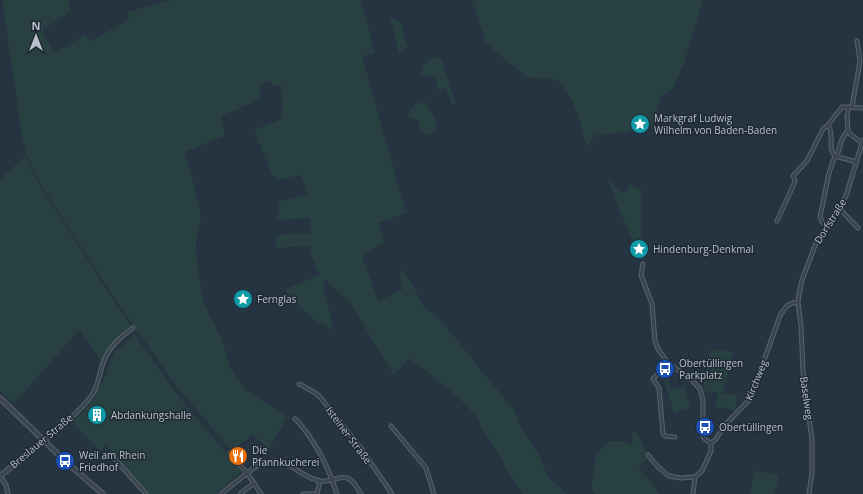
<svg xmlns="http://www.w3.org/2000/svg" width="863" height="494" viewBox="0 0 863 494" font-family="'Open Sans',sans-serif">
	<rect width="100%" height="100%" fill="#263340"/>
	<path fill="#284041" d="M2,0H68L71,12L42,30L54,54L84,35L92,41L129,19L127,12L171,0H361L375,53L362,56L406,213L378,223L384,240V243L361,255L379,301L403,289L399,272L402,270L409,279L423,305L443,323L515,411L518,422L539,455L548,477L567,494H522L474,414C455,392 431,376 409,358L394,375L390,369L350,303L326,280L324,282L323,285L334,330C310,320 304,312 287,292L285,289L320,275L312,258L310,246L277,248L275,235L311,233L310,218L277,220L279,201L308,194L301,175L277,180L272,175L254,130L280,120L283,115L281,85L273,86L271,81L260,85L261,99L221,116L225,136L185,152L200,208L201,220L196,242L197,263L204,303L222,340L230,367L246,390L287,417L269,449L253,435L232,451L177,387L115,299L36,177L29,162L23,142Z
		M471,0H703L684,64L673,88L661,96L653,129L644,119L629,132L595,135L586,148C580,118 577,104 557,80L526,77L486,43Z
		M390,17L402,23L404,37L409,47L399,53Z
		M434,56L441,58L456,103L452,105L446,87L439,91L435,78L429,75L424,77L420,75L423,65Z
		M426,102L438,126L431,136L420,131L418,120L409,117L407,113L415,104Z
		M25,156L36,179L114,301L133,328L112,346L103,364L80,329L14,404L0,391V180Z
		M607,176L621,193L627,191L629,184L641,189L642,217L641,261L616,202Z
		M134,334L183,402L242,471L216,494H147L106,445L100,451L72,423L89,405L103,381L114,353Z
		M711,349L733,352L723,393L703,391L706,367Z
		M667,375L671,390L684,386L691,408L674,413L663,376Z
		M718,393L737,395L736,411L715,406Z
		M635,431L650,456L638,469L651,481L660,494H595L591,491L596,454L608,441H623L633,445L631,432Z
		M754,471L779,475L775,494H750Z"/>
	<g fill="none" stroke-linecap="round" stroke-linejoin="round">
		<defs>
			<path id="minor" d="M852,107L860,61L857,41
				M828,125C835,134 827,149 835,156
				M848,130L850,134L862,143
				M835,156L857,162
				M837,156L842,139L848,130L847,116L849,107
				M839,208L858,228
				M777,221L794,184L795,180L793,176L807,161L823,129L828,125L842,107L863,108
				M826,225L822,222L820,217L829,173L835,156
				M643,264L641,275L652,304L655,341L658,349L668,363L692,380L700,389L703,400V437L707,441L711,443
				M668,363L653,379L659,388L663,434L665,436L675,437
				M299,384L314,392L320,397L360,447L392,494
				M295,419C300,423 303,428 307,433C322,454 329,470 337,494
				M391,426L426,468L434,494
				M44,441C59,429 86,406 95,390C98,383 100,373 102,366C107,349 119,338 133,328
				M711,443L715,440L727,423L750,399L780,316C785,307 788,303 798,302
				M230,453L247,473L261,494
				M648,455L658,467L669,476L681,478L695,477L702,471L711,451V443
				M114,458L146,494
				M0,476L6,485L8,494
				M221,494L255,467C286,449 294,476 320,481C329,483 339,475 347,478C354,480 357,488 361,494
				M240,494L254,483
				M303,494H317
				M317,494L320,481
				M693,494L695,477
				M809,494L812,473V440L803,371L801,326L798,302L799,294L802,280L816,243L846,196L863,140"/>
			<path id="tertiary" d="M0,398L65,461L103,494
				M0,476L44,441"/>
		</defs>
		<use href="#minor" stroke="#58636d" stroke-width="5"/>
		<use href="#tertiary" stroke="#58636d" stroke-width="6"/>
		<use href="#minor" stroke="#3a4550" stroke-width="3"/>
		<use href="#tertiary" stroke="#3a4550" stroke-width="4"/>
	</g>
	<defs>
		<symbol id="sight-disc" viewBox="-11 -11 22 22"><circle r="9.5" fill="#0f9aa8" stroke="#1f2a35"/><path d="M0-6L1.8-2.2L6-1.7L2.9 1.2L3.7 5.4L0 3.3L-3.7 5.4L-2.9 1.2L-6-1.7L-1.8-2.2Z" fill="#fff"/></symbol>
		<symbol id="bus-disc" viewBox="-11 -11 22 22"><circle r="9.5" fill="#1a4fb4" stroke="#1f2a35"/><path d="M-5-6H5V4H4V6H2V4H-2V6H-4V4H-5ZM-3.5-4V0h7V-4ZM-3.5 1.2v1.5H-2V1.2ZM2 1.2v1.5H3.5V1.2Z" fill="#fff"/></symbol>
		<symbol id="building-disc" viewBox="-11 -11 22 22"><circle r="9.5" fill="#0f9aa8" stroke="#1f2a35"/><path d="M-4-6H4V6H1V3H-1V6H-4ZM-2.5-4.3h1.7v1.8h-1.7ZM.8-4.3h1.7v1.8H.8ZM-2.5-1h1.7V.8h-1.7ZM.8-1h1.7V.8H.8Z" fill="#fff"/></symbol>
		<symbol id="restaurant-disc" viewBox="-11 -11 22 22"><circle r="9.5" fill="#e8710a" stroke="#1f2a35"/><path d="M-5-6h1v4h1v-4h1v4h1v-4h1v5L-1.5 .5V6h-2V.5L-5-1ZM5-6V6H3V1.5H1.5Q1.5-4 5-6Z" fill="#fff"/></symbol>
	</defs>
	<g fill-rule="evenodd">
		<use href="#sight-disc" x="629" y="113" width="22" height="22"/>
		<use href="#sight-disc" x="628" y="238" width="22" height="22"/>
		<use href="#sight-disc" x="232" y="288" width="22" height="22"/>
		<use href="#bus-disc" x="654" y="358" width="22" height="22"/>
		<use href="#building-disc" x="86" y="404" width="22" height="22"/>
		<use href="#bus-disc" x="694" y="416" width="22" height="22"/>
		<use href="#restaurant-disc" x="227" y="445" width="22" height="22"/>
		<use href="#bus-disc" x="54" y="450" width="22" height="22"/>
	</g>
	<g text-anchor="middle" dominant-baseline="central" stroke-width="3" stroke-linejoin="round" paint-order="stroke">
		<g font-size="10" fill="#b7c0ca" stroke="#1f2a35" text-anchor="start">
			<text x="654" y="118">Markgraf Ludwig<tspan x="654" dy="12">Wilhelm von Baden-Baden</tspan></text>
			<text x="653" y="249">Hindenburg-Denkmal</text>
			<text x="257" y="299">Fernglas</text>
			<text x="679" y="363">Obertüllingen<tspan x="679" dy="12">Parkplatz</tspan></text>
			<text x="111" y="415">Abdankungshalle</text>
			<text x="719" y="427">Obertüllingen</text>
			<text x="252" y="450">Die<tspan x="252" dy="12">Pfannkucherei</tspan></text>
			<text x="79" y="455">Weil am Rhein<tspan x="79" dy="12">Friedhof</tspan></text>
		</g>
		<g font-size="10" fill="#b7c0ca" stroke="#1f2a35">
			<text transform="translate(830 221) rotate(-58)">Dorfstraße</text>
			<text transform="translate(756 380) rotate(-68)">Kirchweg</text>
			<text transform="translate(807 398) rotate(82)">Baselweg</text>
			<text transform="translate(349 435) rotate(53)">Isteiner Straße</text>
			<text transform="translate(41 441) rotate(-40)">Breslauer Straße</text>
		</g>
	</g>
	<g transform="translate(36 36)" stroke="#1f2a35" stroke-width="3" paint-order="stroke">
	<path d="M0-3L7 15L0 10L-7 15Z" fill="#b7c0ca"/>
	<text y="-6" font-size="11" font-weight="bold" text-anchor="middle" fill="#b7c0ca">N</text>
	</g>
</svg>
